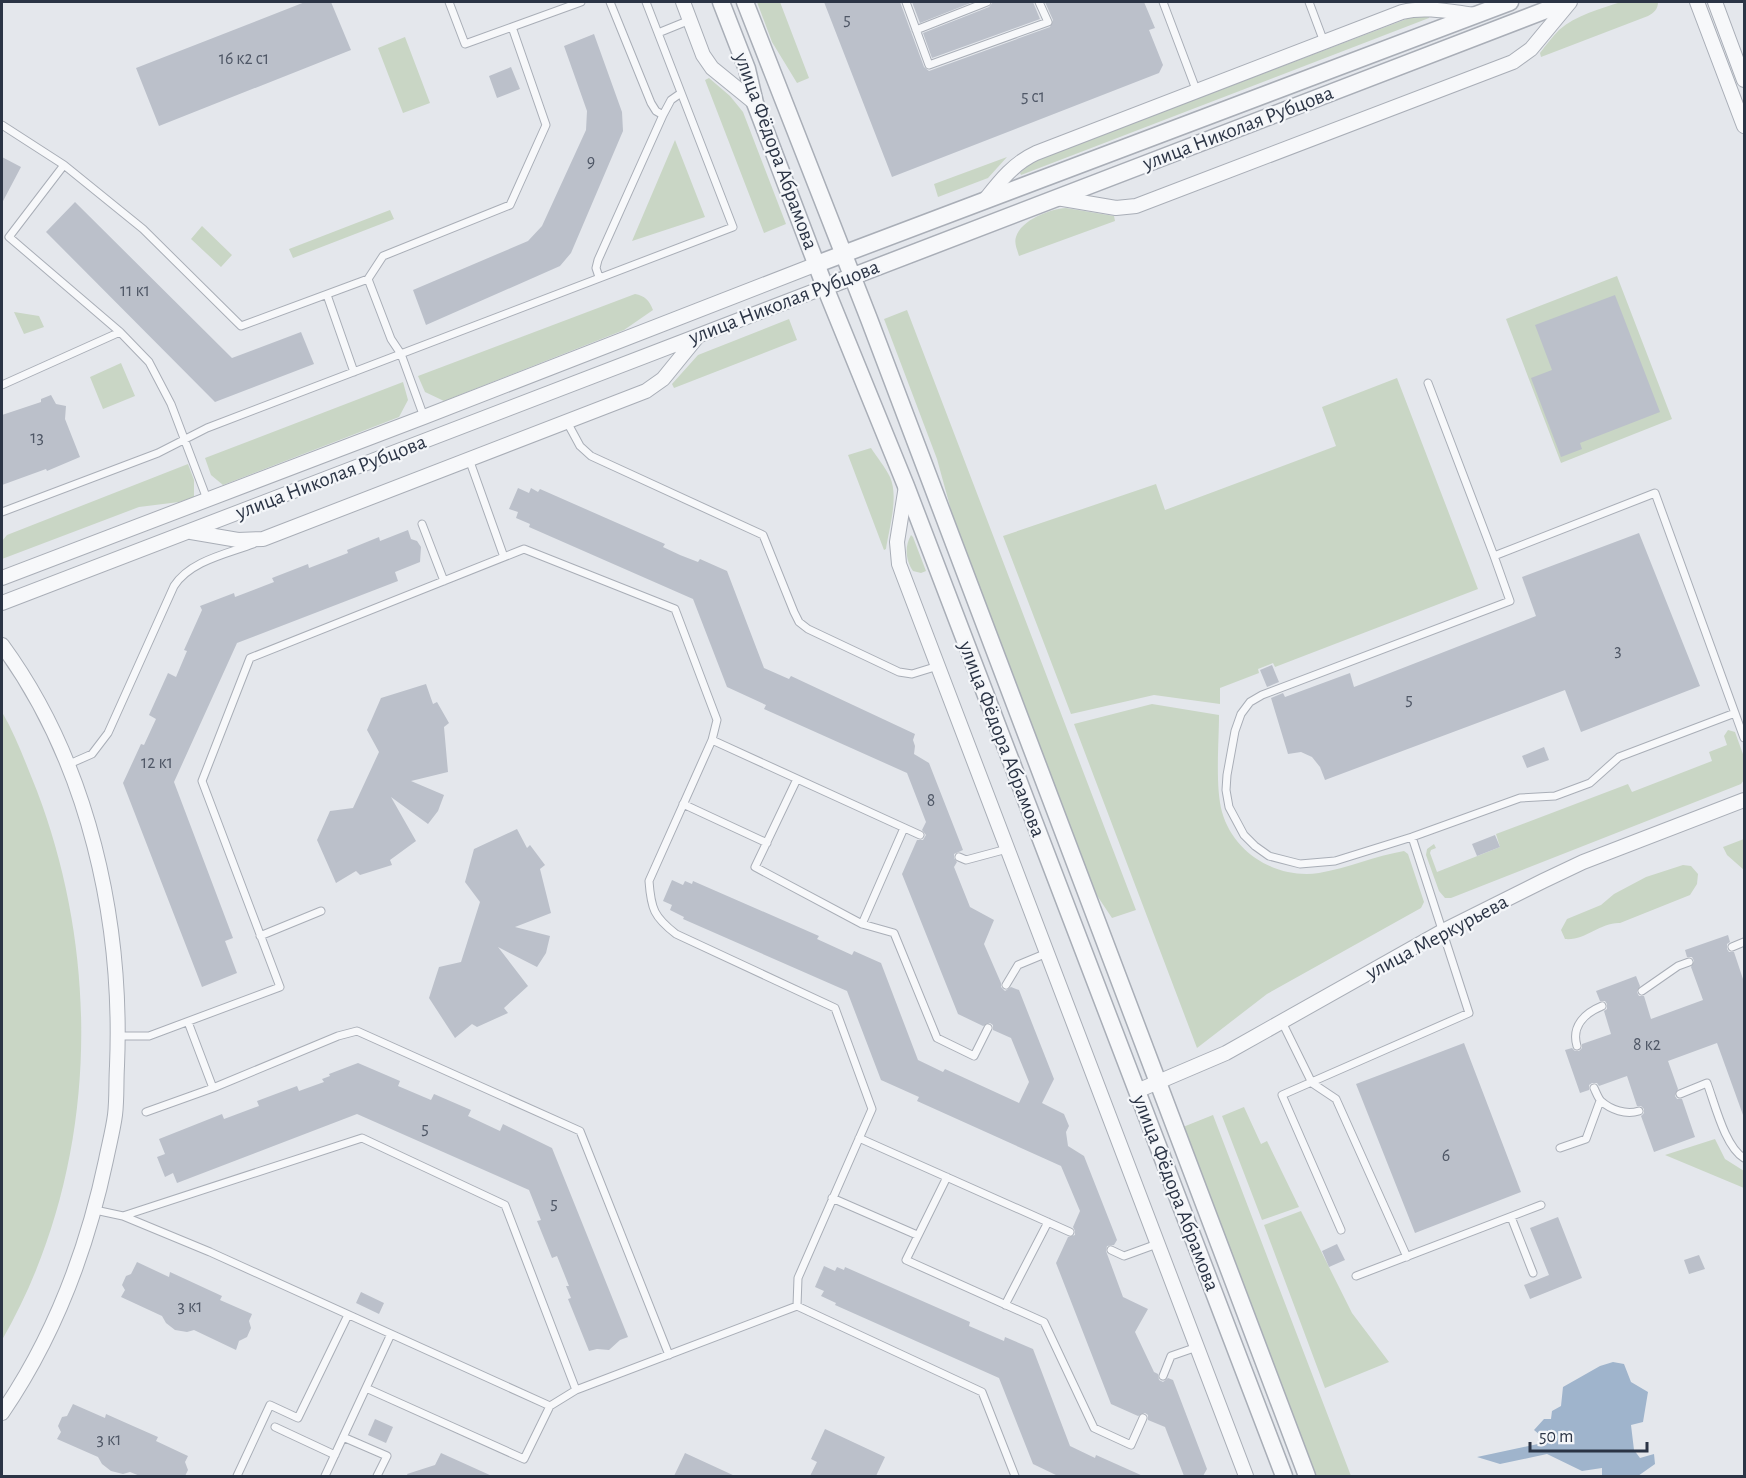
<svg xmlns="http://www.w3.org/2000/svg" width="1746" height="1478" viewBox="0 0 1746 1478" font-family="'Alegreya Sans',sans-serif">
	<rect width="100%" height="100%" fill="#e4e7ec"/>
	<path fill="#c9d6c5" d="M757,2H780L809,78L797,83L772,42Z
		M1621,2H1658C1658,9 1654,13 1648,16L1541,57L1540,53C1546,45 1552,37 1559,30C1576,15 1600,9 1621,2Z
		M1417,15L1429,16V18L1021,175L1020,173L1030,164L1042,158Z
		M405,37L430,103L403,113L378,48Z
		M709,78L730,96L743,112L786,224L764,233L705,80Z
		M675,140L705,217L632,241Z
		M1007,157L988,178L938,197L934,184Z
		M1066,208L1114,216L1115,221L1019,256C1017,249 1014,243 1016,237C1021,220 1050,209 1066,208Z
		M390,210L394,219L293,258L289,249Z
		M202,226L232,255L221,267L191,239Z
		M1617,276L1672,419L1561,463L1506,319Z
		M635,294C645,296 649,300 653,310L624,330L444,401L425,392L418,376Z
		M907,310L1136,910L1112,918L1092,888L959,539L937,459L884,319Z
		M14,312L39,316L44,327L24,334Z
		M789,319L797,340L674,388L672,384L698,355Z
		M121,363L135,396L103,409L90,377Z
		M1397,378L1478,589L1275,667L1273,663L1258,669L1259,673L1220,688V704L1154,695L1071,714L1003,536L1156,484L1165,510L1336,446L1322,407Z
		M403,382L408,400L399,417L223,485L211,475L205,458Z
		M871,448C877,457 885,467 890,477C899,497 889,528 886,549L884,550L848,455Z
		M188,464L194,480V497L179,502L139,507L2,559V541L7,535Z
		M911,535L913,537L926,571L921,573L913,571C906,561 904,547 911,535Z
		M1152,704L1219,715C1219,743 1215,786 1222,812C1234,854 1277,879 1319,873C1348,868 1375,856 1404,851L1408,854L1424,902L1421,908L1267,994L1197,1048L1074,724Z
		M2,712C16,736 26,764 37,791C104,967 97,1175 2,1340Z
		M1728,730L1735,732L1744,757V780L1741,784L1451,898H1445L1439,891L1426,855L1427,849L1434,844L1436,848L1431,850L1430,853L1437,872L1500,847L1496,834L1628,784L1632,792L1712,761L1709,752L1727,745L1724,736Z
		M1744,839V870L1727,855L1723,847Z
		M1683,865L1691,866L1698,874L1697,884L1690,895L1620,923C1601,922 1585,941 1565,939L1561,930L1567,919L1601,905L1614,894L1646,877Z
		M1244,1107L1261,1144L1267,1141L1299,1207L1262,1220L1222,1116Z
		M1213,1115L1351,1476H1316L1183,1127Z
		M1715,1139L1725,1159L1744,1171V1188L1665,1155Z
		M1301,1211L1352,1313L1389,1362L1325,1388L1264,1225Z"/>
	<path fill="#9fb4cc" d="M1613,1362L1624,1364L1631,1382L1648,1392L1643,1422L1631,1425L1634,1450L1640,1458L1654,1454L1655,1464L1638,1476H1602V1468L1582,1471L1547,1454L1500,1464L1477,1457L1538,1444L1540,1435L1534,1430L1544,1419H1551L1552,1411L1561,1406L1563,1387L1600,1366Z"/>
	<path fill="#bbc0ca" d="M305,2H331L351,50L159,126L136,68Z
		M824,2H900L924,67L929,71L1050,27L1053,20L1045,2H1144L1155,28L1149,30L1163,65L1159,73L892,177Z
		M912,2H973L920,23Z
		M993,2H1033L1040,19L932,58L923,33L989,7Z
		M594,34L622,112L623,131L571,253L560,266L426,325L413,290L528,241L542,226L586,130L587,111L564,46Z
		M511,67L520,89L497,98L489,76Z
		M2,157L21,167L2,203Z
		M75,202L232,358L301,332L314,364L215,402L46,232Z
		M1615,295L1660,412L1580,443L1582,449L1561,457L1531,378L1552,370L1535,325Z
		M51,395L56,404L66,406L65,419L80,457L47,471L46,469L2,485V415L41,402V399Z
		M518,488L529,493L531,488L538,492L540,489L665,544L663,547L680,555L698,562L700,559L727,571L764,668L789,679L791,676L915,734L913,740L915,746L914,754L929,763L963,850L954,854V858L957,862L954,867L970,907L994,920L984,944L1001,983V987L1005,991L1011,987L1019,990L1054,1079L1042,1103L1064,1114L1069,1126L1066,1132L1068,1146L1084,1156L1117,1240L1114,1245L1107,1246L1106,1251L1123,1297L1148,1309L1135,1332L1154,1372L1158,1374L1159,1380L1163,1382L1168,1378L1173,1380L1207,1469L1203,1476H1184L1165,1427L1148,1420V1415L1145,1413L1138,1416L1111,1404L1056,1263L1068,1237L1075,1235V1231L1073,1227L1080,1211L1061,1166L917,1101L919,1097L881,1080L847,991L683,919L684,917L670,910L672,905L663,901L672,880L683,885L685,881L692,884L693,881L819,936L817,939L852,955L854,951L881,963L918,1060L943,1072L945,1069L1019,1103L1029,1082L1011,1038L993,1030V1025L990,1023L983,1026L958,1014L902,874L917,840H923L926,835L922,830L926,822L907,773L764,709L766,705L727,687L693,599L529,527L530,524L516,518L518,512L509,509Z
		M408,530L411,539L417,541L421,547L420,562L395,572L398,581L237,643L174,782L233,938L225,941L237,973L202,987L123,783L141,744L144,745L156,719L149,715L168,673L176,677L187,651L184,650L202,610L200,606L234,593L235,597L274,582L272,578L308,564L309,568L348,553L347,550L379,537L380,541Z
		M1639,533L1700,686L1581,732L1565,690L1325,780L1320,767L1312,757L1301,752L1288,754L1271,698L1283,693L1285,697L1350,673L1354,687L1536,616L1522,577Z
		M1272,665L1279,682L1267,687L1260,670Z
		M426,684L433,704L437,702L449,723L444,727L448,772L411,781L444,795L438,811L428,824L391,797L416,841L390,860L392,865L360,875L356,871L336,883L317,840L330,811L353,808L379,752L367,730L381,698Z
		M1544,747L1549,760L1527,768L1522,756Z
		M517,829L527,848L530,845L545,865L540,869L551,913L515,927L550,936L546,953L537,967L498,947L528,986L504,1008L508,1013L477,1027L472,1024L455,1038L429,998L439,967L461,962L480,902L465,882L474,849Z
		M1495,835L1500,847L1477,856L1472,844Z
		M1728,935L1730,942L1727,944V949L1729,952H1734L1744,982V1114L1743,1115L1717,1043L1668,1061L1678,1089L1675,1096L1677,1099H1682L1695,1137L1654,1152L1641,1116L1644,1113V1109L1641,1106H1637L1627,1076L1599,1086L1597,1083H1592L1589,1085V1090L1580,1093L1565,1050L1572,1048L1575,1051H1579L1582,1048V1044L1611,1034L1604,1011L1607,1009V1004L1605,1001H1600L1596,991L1636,976L1640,986L1637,992L1639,996H1644L1651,1019L1703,1000L1691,967L1694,961L1692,957H1687L1685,950Z
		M1464,1043L1521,1192L1415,1233L1356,1084Z
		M358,1063L400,1081L398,1086L431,1100L434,1094L471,1110L468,1116L500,1131L503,1124L552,1148L628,1337L620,1340L609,1350L597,1349L589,1351L568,1299L571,1298L566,1286H569L557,1256L552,1258L537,1221L541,1220L529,1190L357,1114L177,1183L173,1173L165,1177L157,1157L165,1154L159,1139L222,1114L224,1119L259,1106L257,1101L297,1086L299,1091L324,1082L322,1079L330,1076L329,1074Z
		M1558,1217L1582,1278L1530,1299L1524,1285L1549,1275L1530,1228Z
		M1337,1244L1345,1260L1329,1267L1322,1251Z
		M1699,1255L1705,1269L1689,1274L1684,1260Z
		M137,1262L169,1277L170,1272L222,1296L220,1300L252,1314L249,1321L251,1328L247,1337L239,1341L236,1350L194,1330L187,1332L175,1330L166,1323L162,1316L121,1297L125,1290L122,1285L126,1276L131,1274Z
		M824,1266L835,1271L837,1267L844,1270L845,1267L970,1322L969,1326L1004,1341L1005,1337L1033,1349L1070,1446L1095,1458L1096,1455L1143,1476H1058L1033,1464L999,1378L835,1305L836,1303L821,1296L824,1291L815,1287Z
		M361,1292L384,1303L379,1314L356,1303Z
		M73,1404L105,1418L106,1414L133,1426L158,1437L156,1441L188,1456L185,1462L188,1470L185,1476H140L130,1472L123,1474L111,1471L102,1464L98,1457L57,1439L61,1432L58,1426L62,1417L67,1416Z
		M375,1419L393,1427L386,1443L368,1435Z
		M825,1429L885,1457L876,1476H810L817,1462L811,1459Z
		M441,1453L492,1476H408L407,1474L435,1465Z
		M685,1453L735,1476H674Z"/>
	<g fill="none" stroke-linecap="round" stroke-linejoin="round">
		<defs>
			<path id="service" d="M449,2L465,44L512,27
				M610,2L651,103L656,111L663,115
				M906,2L929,65L1048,22L1039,2
				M1163,2L1197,92
				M1309,2L1324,42
				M916,30L987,2
				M658,33L690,20
				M2,125L64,165
				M599,277L596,268L598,260L663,115L671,100L681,93
				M368,279L391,339L401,354L424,417
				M327,295L354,372
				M1428,383L1494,556
				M2,385L120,332
				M567,422L580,446L591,456L763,535L794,612L799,622L808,629L899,672L912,674L938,666
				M469,459L504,557
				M207,499L171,404L149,362L120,332L9,237L64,165L143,229L241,326L368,279L383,256L510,205L546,125L512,27L581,2
				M2,512L158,453L207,428L733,227L646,2
				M422,524L444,581
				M1735,713L1619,757L1590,783L1555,796L1520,798L1412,837L1335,861L1300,864L1269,856L1255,846L1244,835L1229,807L1226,790L1227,775L1235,731L1241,714L1250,702L1262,695L1510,601L1494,556L1655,493L1744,738
				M712,740L920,835
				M67,765L92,754L108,733L174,586C190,561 226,554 253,544
				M797,779L755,867L862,924L894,933L937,1038L974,1056L988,1028
				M683,804L767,843
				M959,857L966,860L1007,849
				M862,924L904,828
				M260,936L321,911
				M1732,947L1744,942
				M1006,985L1018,965L1047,953
				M1642,991L1678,966L1689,962
				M188,1022L213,1088
				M1282,1022L1312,1083L1336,1099L1407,1257
				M118,1036H149L280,987L202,781L250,658L524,549L675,609L717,720L712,740L649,881C651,909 654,917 676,934L835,1008L872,1109L798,1278L797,1306
				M1577,1046C1571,1026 1585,1013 1602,1006
				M1594,1088C1596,1092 1598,1098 1601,1101C1611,1110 1626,1115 1639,1111
				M1680,1094L1707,1083C1715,1104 1725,1147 1744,1158
				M146,1112L213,1088L338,1036L357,1031L580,1131L669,1355
				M859,1138L1070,1232
				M1560,1148L1586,1139L1600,1101
				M947,1177L906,1260L1044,1322L1094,1428L1131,1445L1143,1418
				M832,1198L917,1235
				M95,1210L123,1216L210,1252L550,1406L524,1459L366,1388
				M123,1216L362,1138L505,1205L576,1390
				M1511,1217L1533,1273
				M1341,1230L1282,1095L1469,1013L1412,837
				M1111,1250L1124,1256L1157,1244
				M1356,1276L1541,1205
				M1005,1305L1048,1222
				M1163,1376L1171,1356L1197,1347
				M550,1406L576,1390L797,1306L982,1392L1015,1476
				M275,1427L335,1455
				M343,1437L387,1456L377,1476
				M237,1476L270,1405L298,1418L348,1315
				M325,1476L391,1334"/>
			<path id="minor" d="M683,2L703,55L712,68L755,103
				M1697,2L1744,126
				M1715,2L1744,80
				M1057,198L1116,208L1136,206L1513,62L1531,49L1570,2
				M985,200C1000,181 1014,163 1036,153L1402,12C1426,6 1451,12 1475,15
				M906,486L897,542L899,564L1246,1476
				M191,532L238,540L263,539L646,391L663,379L698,336
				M2,578L424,417L817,264
				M2,603L825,287
				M2,645C89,764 123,921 117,1066C116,1082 117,1099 115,1115C113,1130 109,1145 106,1160C87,1250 54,1337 2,1413
				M1137,1091L1226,1053L1441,932L1543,881L1583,862L1744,800"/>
			<path id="tertiary" d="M721,2L747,69L755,103L825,287L906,486L1284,1476
				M745,2L869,319L1307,1476
				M817,264L1510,2
				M825,287L1567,2"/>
		</defs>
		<use href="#service" stroke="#a9aeb7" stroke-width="9"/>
		<use href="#minor" stroke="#a9aeb7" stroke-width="16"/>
		<use href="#tertiary" stroke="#a9aeb7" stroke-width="19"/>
		<use href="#service" stroke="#f7f8fa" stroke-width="7"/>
		<use href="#minor" stroke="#f7f8fa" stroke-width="14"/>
		<use href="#tertiary" stroke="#f7f8fa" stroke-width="16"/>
	</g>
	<g text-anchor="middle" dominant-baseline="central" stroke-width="4.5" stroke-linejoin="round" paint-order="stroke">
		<g font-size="18" fill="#4f5766">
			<text x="847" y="20">5</text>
			<text x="244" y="59">16 к2 с1</text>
			<text x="1033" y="97">5 с1</text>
			<text x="591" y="162">9</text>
			<text x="135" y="291">11 к1</text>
			<text x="37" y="438">13</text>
			<text x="1618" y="651">3</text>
			<text x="1409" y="700">5</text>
			<text x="157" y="763">12 к1</text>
			<text x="931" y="801">8</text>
			<text x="1647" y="1045">8 к2</text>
			<text x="425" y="1129">5</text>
			<text x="1446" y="1156">6</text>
			<text x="554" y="1204">5</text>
			<text x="190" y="1307">3 к1</text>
			<text x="109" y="1440">3 к1</text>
		</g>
		<g font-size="21" fill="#2b3445" stroke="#f4f6f9">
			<text transform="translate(1238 128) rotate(-21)">улица Николая Рубцова</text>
			<text transform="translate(776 151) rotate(70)">улица Фёдора Абрамова</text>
			<text transform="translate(784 302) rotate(-21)">улица Николая Рубцова</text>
			<text transform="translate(331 477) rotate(-21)">улица Николая Рубцова</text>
			<text transform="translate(1002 739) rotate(69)">улица Фёдора Абрамова</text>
			<text transform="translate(1437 937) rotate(-28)">улица Меркурьева</text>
			<text transform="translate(1176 1193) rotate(69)">улица Фёдора Абрамова</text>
		</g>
	</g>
	<rect width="1746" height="1478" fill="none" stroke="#2b3445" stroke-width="6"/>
	<path d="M1530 1442v9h117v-9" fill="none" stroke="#2b3445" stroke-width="3"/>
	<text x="1539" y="1442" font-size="18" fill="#2b3445" stroke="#f4f6f9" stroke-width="4.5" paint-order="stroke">50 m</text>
</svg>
